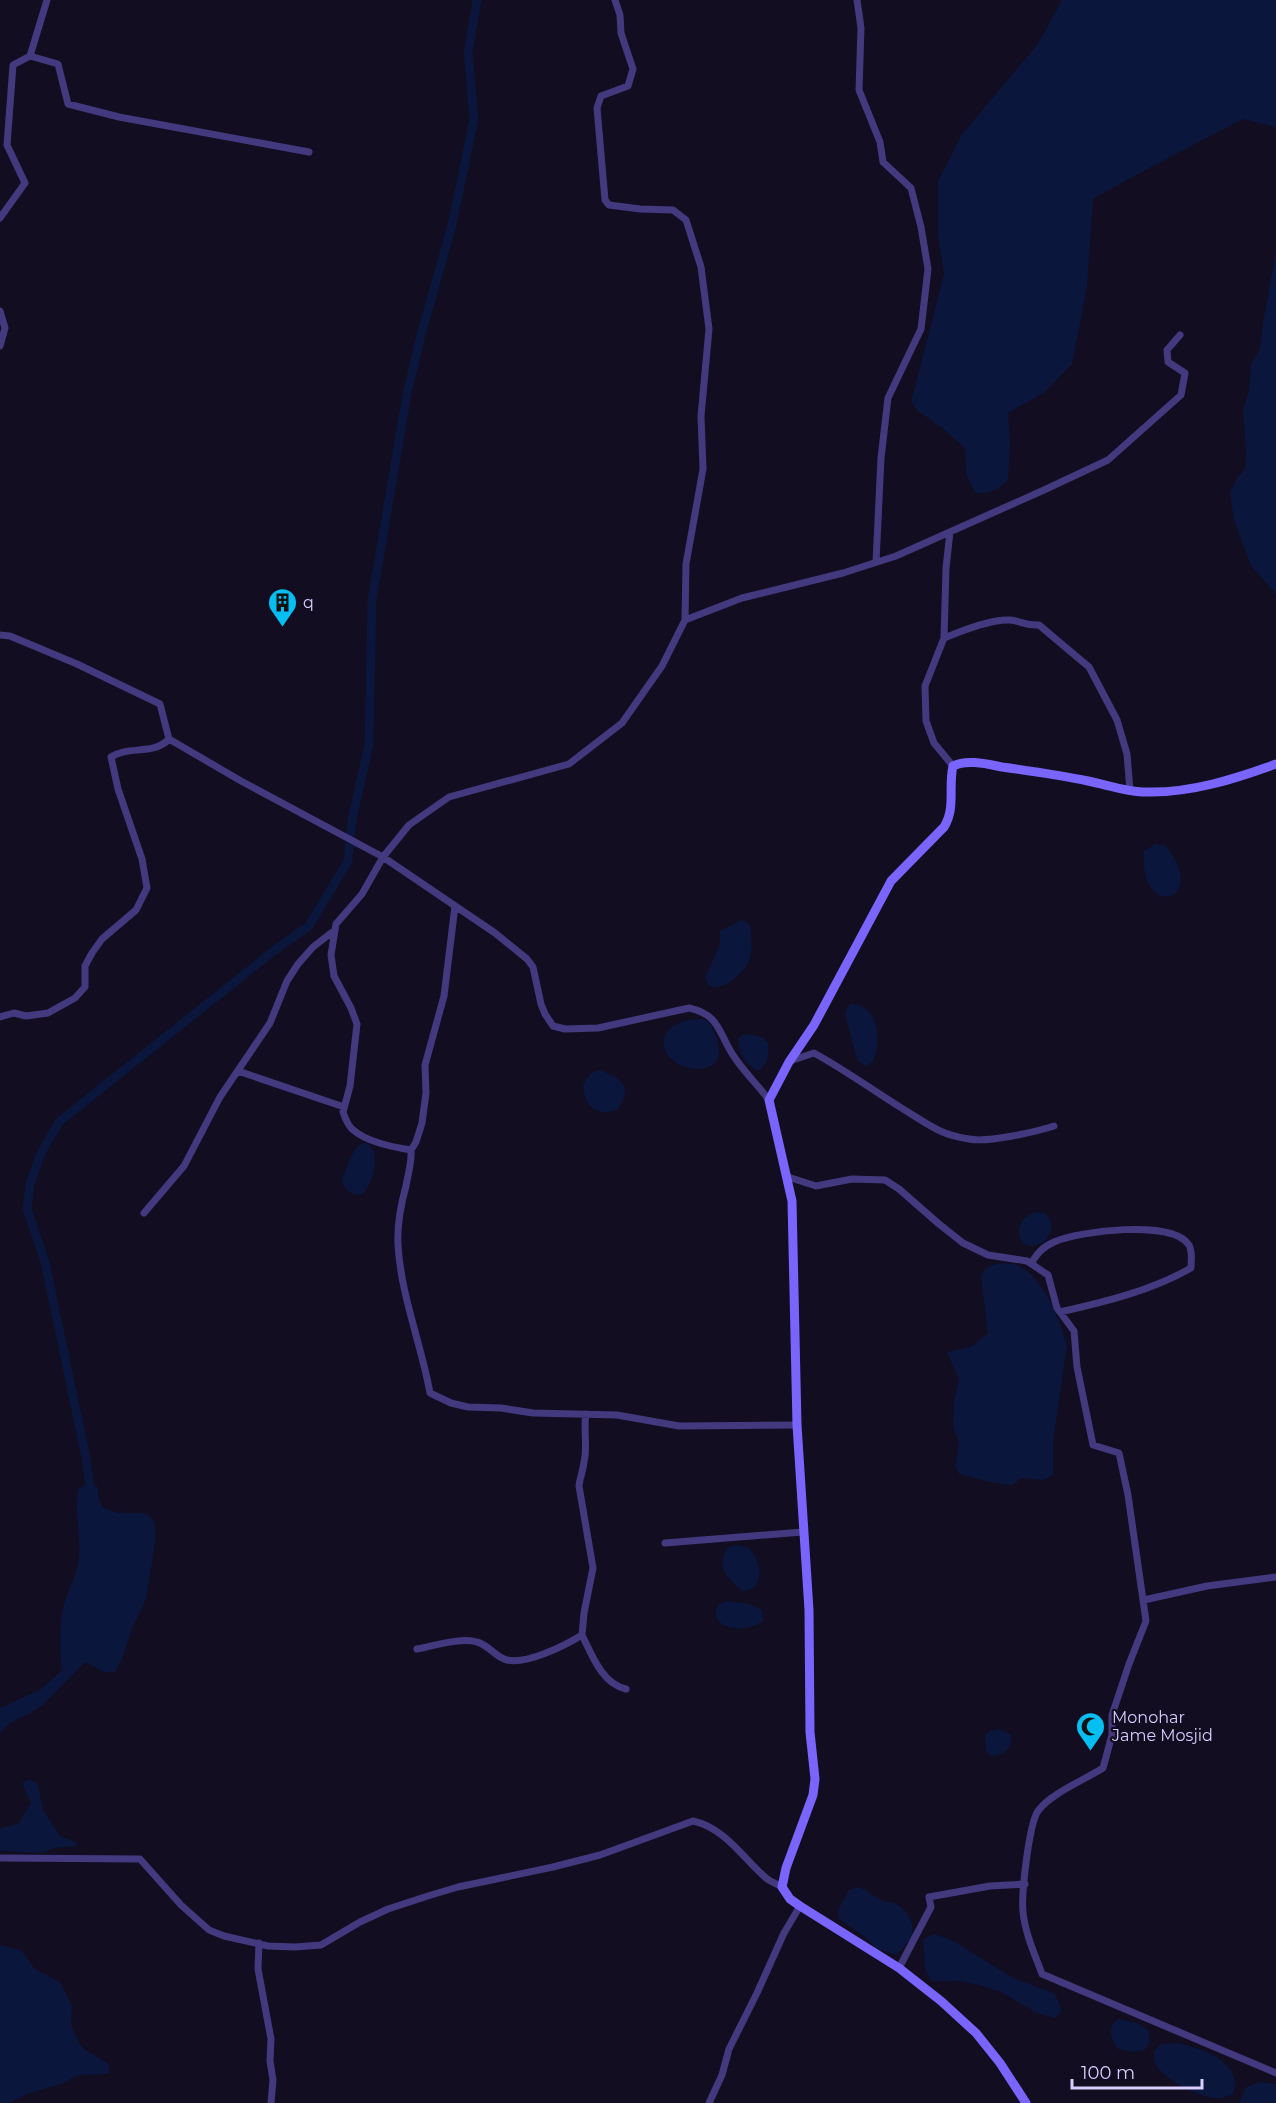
<svg xmlns="http://www.w3.org/2000/svg" width="1276" height="2103" viewBox="0 0 1276 2103" font-family="Montserrat,sans-serif">
	<rect width="100%" height="100%" fill="#120d20"/>
	<path fill="#0a163c" d="M1062,0H1276V127L1243,119L1136,175L1093,199L1087,287L1072,364L1044,393L1008,413L1010,443L1008,480C997,491 990,494 975,493L966,474L965,448L942,428L918,411L911,402L944,274L938,236V181L962,134L1037,45Z
		M1276,251V594L1251,566L1234,520L1230,492L1237,478L1245,469L1246,452L1243,410L1249,390L1251,364L1260,349L1263,323Z
		M1155,844L1166,846C1211,903 1138,921 1144,851Z
		M742,920L750,925C751,938 754,950 748,963C743,975 711,1001 705,978L720,944V931Z
		M851,1004C879,1005 882,1042 873,1062L865,1066L857,1060L845,1014L848,1006Z
		M702,1019L709,1022C751,1094 646,1071 666,1034C672,1022 689,1019 702,1019Z
		M747,1034L762,1037L768,1043C769,1054 769,1065 758,1071C745,1064 739,1055 738,1039L742,1035Z
		M600,1070C622,1079 634,1086 617,1110C595,1117 584,1106 583,1084L591,1073Z
		M362,1143H368C375,1150 376,1159 374,1169C373,1176 368,1191 362,1194C353,1198 342,1188 342,1179C343,1175 346,1170 347,1166C352,1154 353,1151 362,1143Z
		M1036,1212L1045,1213L1051,1221L1052,1231L1043,1243L1031,1246L1023,1244C1014,1229 1020,1217 1036,1212Z
		M1001,1263C1007,1264 1014,1263 1019,1266C1044,1278 1061,1321 1067,1346L1053,1442V1475L1043,1480L1021,1478L1013,1485L994,1483L959,1474L955,1466L959,1443L953,1427L954,1400L959,1380L947,1352L971,1347L988,1333L981,1279C983,1267 989,1266 1001,1263Z
		M89,1483L98,1487L99,1500L102,1507L118,1513H142L150,1516L155,1523L156,1538L146,1599L132,1629L122,1659L115,1672H104L85,1662L44,1704L29,1714L10,1723L0,1733V1708L41,1689L62,1670C59,1648 59,1622 65,1601C70,1584 77,1576 79,1557C81,1533 73,1511 79,1488Z
		M737,1545C738,1545 746,1547 747,1547C761,1556 768,1591 742,1591C726,1577 715,1568 728,1547Z
		M727,1601L750,1604L762,1610L763,1620C751,1634 705,1631 718,1605Z
		M999,1729L1011,1735C1012,1749 1005,1755 991,1756L986,1751L985,1735L990,1731Z
		M30,1779L38,1784L43,1810L60,1836L76,1842L77,1846L54,1848L43,1853L0,1851V1828L18,1824L31,1803L22,1783Z
		M856,1887C868,1888 871,1896 881,1900C884,1902 887,1901 891,1902C906,1906 914,1920 913,1936L897,1955L877,1949L864,1936L839,1919L838,1910L849,1890Z
		M934,1934L952,1940L1013,1978L1054,1993L1059,2002L1061,2012L1055,2018L1037,2013L1001,1992L980,1985L959,1981H931L925,1969L923,1939Z
		M0,1945L21,1950L35,1969L60,1982L72,2006L71,2024L80,2045L87,2051L106,2062L109,2066V2074L79,2075L61,2084L30,2093L9,2103H0Z
		M1118,2019L1137,2023L1148,2030L1150,2042L1145,2050L1132,2052L1118,2049C1110,2038 1107,2027 1118,2019Z
		M1177,2043C1201,2048 1244,2061 1233,2094C1226,2097 1221,2099 1214,2098C1198,2097 1159,2077 1154,2061C1154,2060 1154,2052 1154,2051L1161,2044Z
		M1260,2082L1276,2084V2103H1239L1246,2087Z"/>
	<g fill="none" stroke-linecap="round" stroke-linejoin="round">
		<path stroke="#0a163c" stroke-width="9" d="M91,1495L86,1458L45,1262L27,1209L30,1184L41,1153L59,1122L276,949L309,926L348,861L352,820L369,744L372,600L407,394L421,335L452,225L474,119L468,53L477,0"/>
		<path stroke="#43397e" stroke-width="7" d="M615,0L620,15L621,33L633,69L628,86L601,96L597,108L605,200L609,205L640,209L673,210L686,220L701,267L709,329L701,416L703,469L686,564L685,620
			M857,0L861,28L859,90L880,142L883,162L911,188L921,227L928,269L921,329L888,398L881,458L876,562
			M30,56L58,64L68,104L119,117L309,152
			M0,218L25,183L7,145L13,65L30,56L47,0
			M0,311L5,328L0,346
			M950,532L946,568L944,638L925,686L926,721L934,743L953,766
			M0,635L10,636L77,664L160,704L169,739L241,781L383,857L495,933L527,959L533,967L541,1004L545,1014L553,1026L565,1029L598,1028L689,1008C720,1015 718,1032 733,1055C743,1071 758,1085 769,1100
			M944,638C962,631 991,619 1010,620C1021,621 1026,626 1039,625L1089,667L1117,720L1127,754L1130,791
			M0,1017L14,1013L26,1016L48,1013L75,998L85,987V966L92,953L102,939L136,910L147,888L142,859L118,789L111,757C129,745 153,756 169,739
			M790,1061L814,1053C847,1071 878,1094 911,1114C932,1127 942,1135 969,1139C987,1143 1035,1132 1054,1126
			M238,1071L344,1107
			M411,1150L416,1142L422,1123L426,1093L425,1065L444,996L455,906
			M788,1177L816,1186L852,1179L885,1180L899,1189L939,1224L963,1243L988,1255L1027,1261L1048,1275L1057,1308L1074,1331L1077,1367L1093,1445L1119,1453L1128,1495L1146,1621L1129,1664L1112,1715V1735L1103,1768C1084,1780 1050,1794 1038,1811C1029,1824 1021,1895 1023,1912C1025,1933 1035,1955 1042,1974L1276,2073
			M144,1213L184,1166L220,1097L270,1023L287,981L298,964L313,947L335,930
			M1031,1264C1037,1253 1043,1247 1054,1242C1079,1231 1173,1219 1189,1245C1193,1253 1191,1260 1191,1268C1151,1291 1104,1302 1060,1312
			M797,1425L679,1426L617,1415L533,1413L501,1408L468,1407L451,1403L430,1393C421,1343 401,1296 398,1245C397,1226 401,1204 406,1186C408,1174 412,1162 411,1150C393,1147 366,1142 352,1129C348,1125 345,1118 343,1112L350,1086L357,1024L351,1008L334,976L331,955L336,924L362,894L383,857L409,825L449,797L569,764L622,723L662,666L685,620L742,598L843,573L896,556L1044,490L1108,460L1181,395L1185,373L1168,362L1167,350L1180,335
			M665,1543L803,1532
			M1144,1600L1207,1586L1276,1577
			M582,1635C592,1655 602,1684 626,1689
			M417,1649C433,1646 462,1637 477,1642C488,1645 494,1655 504,1659C523,1667 566,1645 582,1635L584,1613L593,1568L579,1486C580,1477 583,1471 584,1462C588,1446 583,1430 586,1414
			M0,1858L140,1859L181,1905L209,1930L224,1936L268,1946L295,1947L321,1945L360,1922L388,1909L431,1895L458,1887L553,1867L600,1855L693,1821C725,1828 743,1858 766,1878C771,1882 777,1884 782,1887
			M259,1943L258,1969L271,2039L270,2061L273,2080L271,2103
			M899,1968L931,1907L929,1897L990,1886L1025,1884
			M709,2103L722,2075L729,2049L757,1993L784,1933L800,1906"/>
		<path stroke="#7a65fc" stroke-width="9" d="M1026,2103L1000,2063L976,2033L941,2001L899,1968L800,1906L790,1899L782,1887L786,1868L813,1795L815,1779L810,1732L809,1610L797,1425L792,1201L769,1100L789,1062L814,1025L891,881L944,827C956,808 948,787 953,766C967,759 987,764 1002,767C1031,771 1060,775 1088,781C1108,785 1127,792 1147,792C1191,793 1235,779 1276,764"/>
	</g>
	<defs>
		<symbol id="building-pin" viewBox="-11 -11 22 30"><path d="M0 17L-7.5 6A9.5 9.5 0 1 1 7.5 6Z" fill="#05bff2" stroke="#120d20"/><path d="M-4-6H4V6H1V3H-1V6H-4ZM-2.5-4.3h1.7v1.8h-1.7ZM.8-4.3h1.7v1.8H.8ZM-2.5-1h1.7V.8h-1.7ZM.8-1h1.7V.8H.8Z" fill="#111"/></symbol>
		<symbol id="mosque-pin" viewBox="-11 -11 22 30"><path d="M0 17L-7.5 6A9.5 9.5 0 1 1 7.5 6Z" fill="#05bff2" stroke="#120d20"/><path d="M3.5-4.9A6 6 0 1 0 3.5 4.9A5 5 0 1 1 3.5-4.9Z" fill="#111"/></symbol>
	</defs>
	<g fill-rule="evenodd">
		<use href="#building-pin" x="266" y="586" width="33" height="45"/>
		<use href="#mosque-pin" x="1074" y="1710" width="33" height="45"/>
	</g>
	<g text-anchor="middle" dominant-baseline="central" stroke-width="4.5" stroke-linejoin="round" paint-order="stroke">
		<g font-size="16" fill="#d8cdfe" stroke="#120d20" text-anchor="start">
			<text x="303" y="602">q</text>
			<text x="1112" y="1717">Monohar<tspan x="1112" dy="18">Jame Mosjid</tspan></text>
		</g>
	</g>
	<path d="M1072 2079v9h130v-9" fill="none" stroke="#d8cdfe" stroke-width="3"/>
	<text x="1081" y="2079" font-size="18" fill="#d8cdfe" stroke="#120d20" stroke-width="4.5" paint-order="stroke">100 m</text>
</svg>
